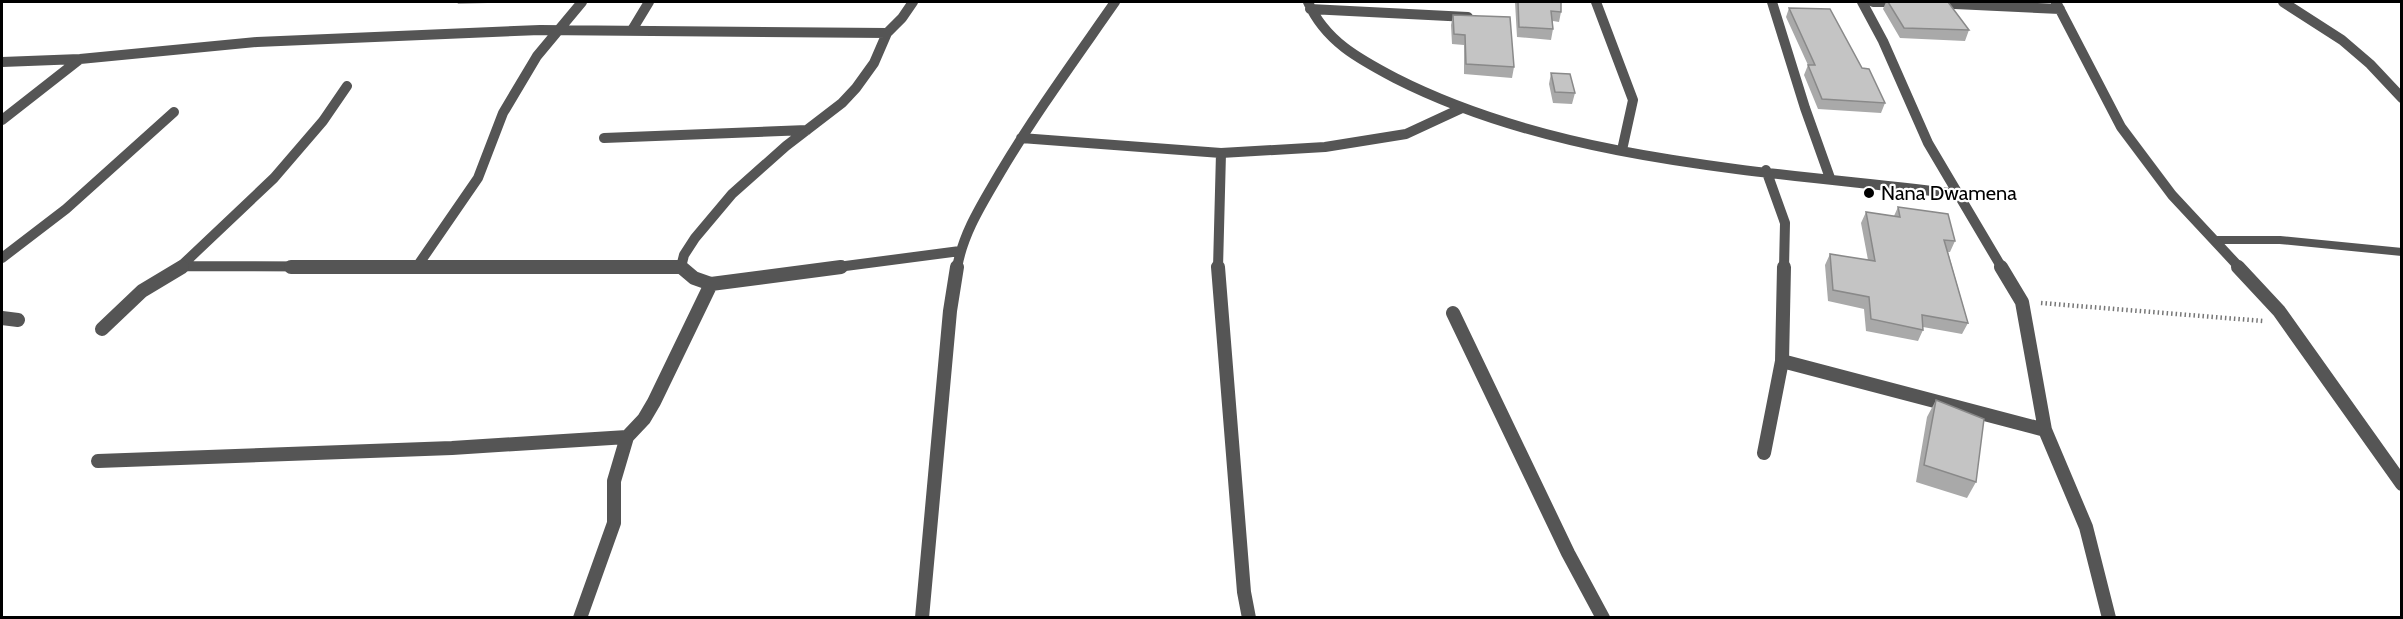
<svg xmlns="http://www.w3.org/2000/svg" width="2403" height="619" viewBox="0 0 2403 619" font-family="Cabin,sans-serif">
	<rect width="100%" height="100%" fill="#fff"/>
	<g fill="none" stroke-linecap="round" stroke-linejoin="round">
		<path stroke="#777" stroke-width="4.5" stroke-dasharray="1.5 3" stroke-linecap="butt" d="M2041,303L2263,321"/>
		<path stroke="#555" stroke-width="8" d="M2214,240H2280L2402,252"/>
		<path stroke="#555" stroke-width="10" d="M1308,2C1325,41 1359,59 1395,78C1564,164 1772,171 1958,194
			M1596,2L1633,100L1622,150
			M1772,2L1805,108L1830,178
			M1862,2L1883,41L1928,143L2002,268
			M1873,2H1901
			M2056,2L2121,127L2172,195L2240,268
			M2283,2L2342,40L2370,64L2402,98
			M1934,3L2060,9
			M1310,9L1468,17
			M632,30L649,2
			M2,62L80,59L257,42L540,30L887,33
			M2,120L80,59
			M604,138L807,130
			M1021,138L1221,153L1325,147L1406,134L1460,109
			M1766,170L1785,223L1784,268
			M2,258L66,209L174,112
			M183,266L682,268
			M681,267L684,255L695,238L732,194L786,146L842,103L856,88L874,63L887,33L902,18L913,2
			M179,268L274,178L323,121L347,86
			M416,268L478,178L503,113L537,56L582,2
			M830,268L960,251
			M957,268C963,233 982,204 1000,173C1035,114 1076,58 1115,2
			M1218,268L1221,153"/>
		<path stroke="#555" stroke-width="14" d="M291,267H681L694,278L711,284L841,267
			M1218,267L1244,592L1249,618
			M2001,267L2022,302L2045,430L2086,527L2109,618
			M2238,267L2279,311L2402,484
			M1453,313L1568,553L1603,618
			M2,318L18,320
			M102,329L142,291L182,267
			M1782,361L2045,430
			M1764,453L1782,361L1784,267
			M98,461L452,448L627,437
			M580,618L614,523V481L627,437L644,419L654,402L711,284
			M922,618L950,311L957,267"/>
	</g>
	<path fill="#a9a9a9" d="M457,2H514L458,4Z
		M1515,2H1561V12L1559,22L1553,21V29L1551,40L1517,37Z
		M1886,2H1888L1969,30L1965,41L1900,38L1883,9Z
		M1789,8L1862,68L1885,103L1881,113L1818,109L1804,75L1808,65L1786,17Z
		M1453,15L1514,67L1512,78L1464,74V45L1452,44L1451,25Z
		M1551,73L1575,93L1572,104L1553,103L1549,84Z
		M1898,207L1955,241L1950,252H1948L1968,323L1962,334L1923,327V330L1918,341L1866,331L1864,309L1828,301L1825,265L1830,254L1868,260L1861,223L1866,212L1894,216Z
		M1936,400L1976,482L1967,498L1916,482L1927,417Z"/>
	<path fill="#c4c4c4" stroke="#898989" stroke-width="1.5" d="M1518,2H1561V12L1551,11L1553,29L1519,27Z
		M1888,2H1948L1969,30L1904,28Z
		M1789,8L1830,9L1862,68L1869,69L1885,103L1822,99L1808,65H1815Z
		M1453,15L1510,17L1514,67L1466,64L1465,35L1454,34Z
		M1551,73L1570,74L1575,93L1555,92Z
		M1898,207L1948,214L1955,241L1944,240L1968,323L1922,315L1923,330L1871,319L1869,297L1833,290L1830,254L1875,261L1866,212L1900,217Z
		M1936,400L1984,419L1976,482L1924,465Z"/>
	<circle fill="#000" stroke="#fff" stroke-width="2" cx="1869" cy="193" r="6"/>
	<g text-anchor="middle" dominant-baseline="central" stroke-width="4.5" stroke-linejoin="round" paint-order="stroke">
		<g font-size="20" fill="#000" stroke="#fff" text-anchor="start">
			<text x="1881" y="193">Nana Dwamena</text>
		</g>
	</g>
	<rect width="2403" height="619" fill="none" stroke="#000000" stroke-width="6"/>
</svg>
